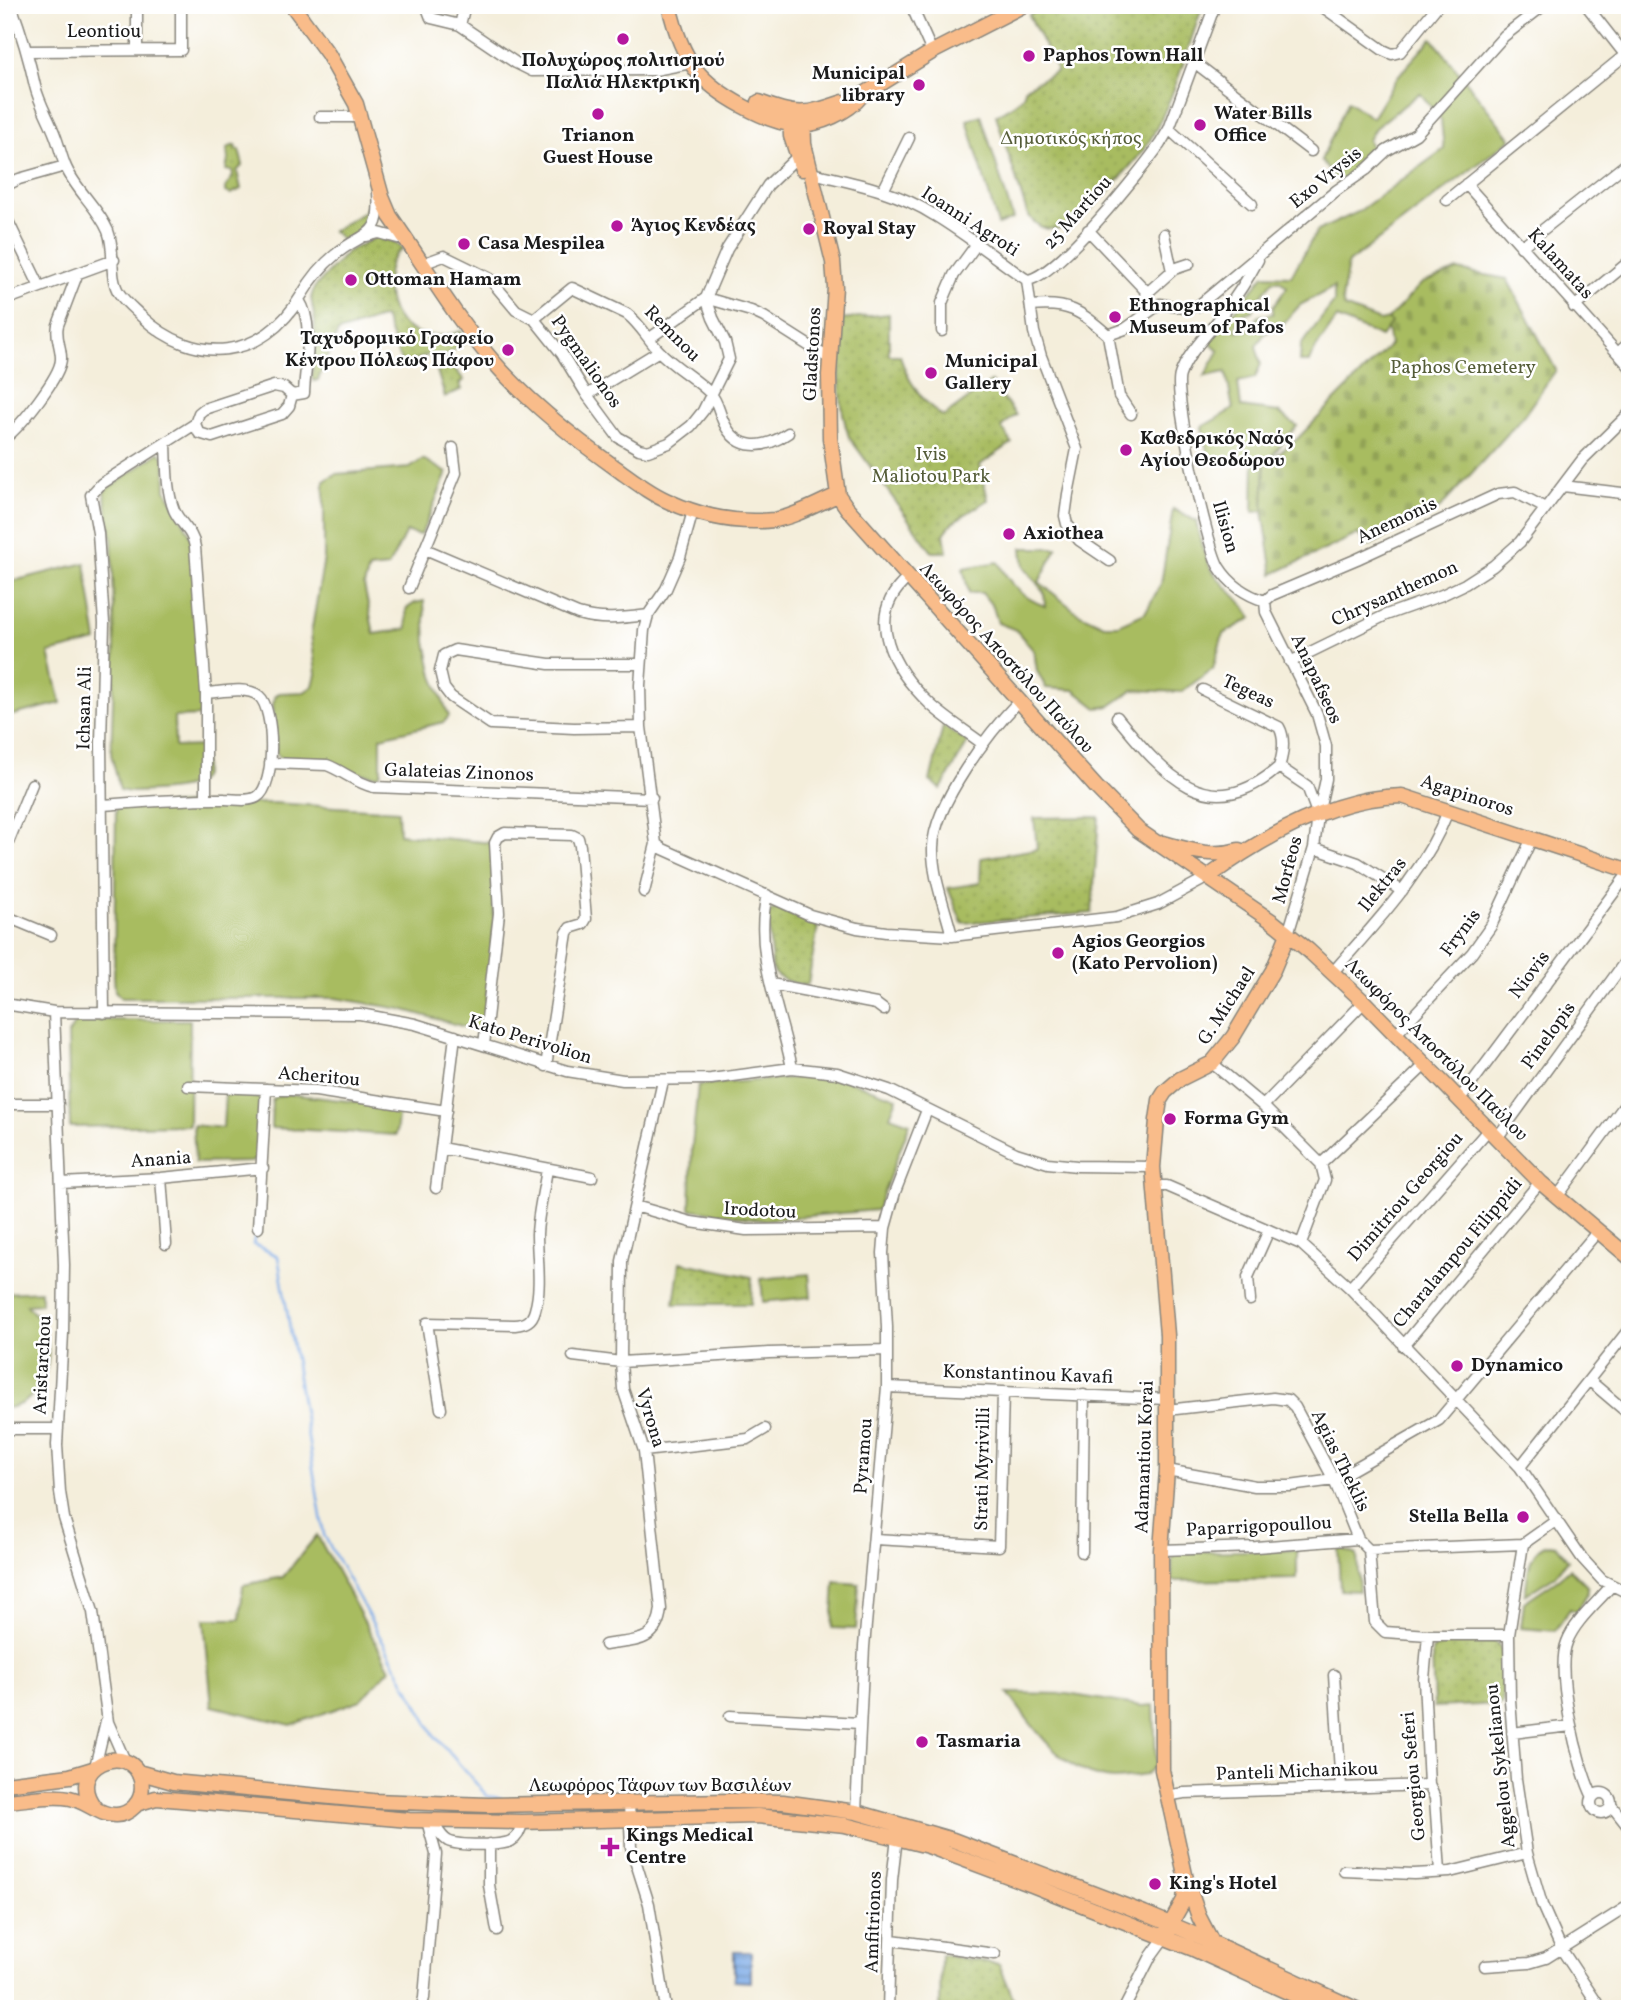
<svg xmlns="http://www.w3.org/2000/svg" width="1635" height="2014" viewBox="0 0 1635 2014" font-family="Vollkorn,serif">
	<defs>
		<pattern id="cemetery-stones" width="16" height="16" patternUnits="userSpaceOnUse" patternTransform="scale(1.75)"><rect width="16" height="16" fill="#a8bc61"/><path d="M2 7V4a2 2 0 0 1 4 0v3zM10 15v-3a2 2 0 0 1 4 0v3z" fill="#90a154"/></pattern>
		<pattern id="park-dots" width="8" height="8" patternUnits="userSpaceOnUse" patternTransform="scale(1.75)"><rect width="8" height="8" fill="#a8bc61"/><path d="M2 2h.1M6 6h.1" fill="none" stroke="#90a154" stroke-width="1.8" stroke-linecap="round"/></pattern>
		<pattern id="water-rules" width="6" height="5" patternUnits="userSpaceOnUse" patternTransform="scale(1.75)"><rect width="6" height="5" fill="#7eace7"/><path d="M0 2.5h6" fill="none" stroke="#668bba"/></pattern>
	</defs>
	<rect width="100%" height="100%" fill="#fff"/>
	<filter id="ink" filterUnits="userSpaceOnUse"><feTurbulence type="fractalNoise" baseFrequency=".0143" numOctaves="2"/><feDisplacementMap in="SourceGraphic" scale="14" xChannelSelector="R" yChannelSelector="G"/><feConvolveMatrix kernelMatrix="1 2 1 2 8 2 1 2 1" color-interpolation-filters="sRGB"/></filter>
	<filter id="wash" filterUnits="userSpaceOnUse"><feTurbulence type="fractalNoise" baseFrequency=".00686" numOctaves="4" result="noise"/><feDisplacementMap in="SourceGraphic" scale="28" xChannelSelector="R" yChannelSelector="G"/><feGaussianBlur stdDeviation="1.57" result="paint"/><feColorMatrix in="noise" values="0 0 0 0 0 0 0 0 0 0 0 0 0 0 0 0 0 1.4 0 .05"/><feComposite in="paint" operator="in"/></filter>
	<g filter="url(#wash)">
		<rect width="100%" height="100%" fill="#f4eedb"/>
		<path fill="#a8bc61" stroke="#626c3e" stroke-width="2" fill-rule="evenodd" d="M1432,38L1511,139L1348,263L1342,300L1344,307L1380,321L1388,319L1392,323L1381,337L1337,318C1330,329 1311,353 1309,362H1300L1301,345L1334,302V287L1300,305L1281,326L1265,333L1256,346L1261,364L1255,378L1238,382L1241,407L1278,412L1297,426L1265,464L1263,511L1253,512L1254,459H1209L1202,427L1233,409L1226,372L1205,376L1219,351L1210,342L1264,275L1291,276L1317,231L1358,212L1444,149L1441,120L1420,93L1375,128L1368,140L1374,155L1340,184L1321,160L1348,101L1372,118L1398,76ZM1273,281H1280L1287,287L1273,307V314L1259,316L1248,330L1236,331V325L1243,314L1253,311L1256,302Z
			M981,115L1013,219L998,225L967,120Z
			M368,200L373,202L368,225L345,243L333,231L364,212Z
			M160,452L165,460L166,490L191,536L204,716L174,717L175,747L202,746C203,755 206,767 203,775C198,793 145,791 129,792L120,790L111,754L115,648L112,541L104,491Z
			M423,459L447,473L421,535L406,532L388,567L369,569L364,585L374,634L407,629L406,609L415,603L424,601L426,642L433,676L449,716L444,722L381,737V772L378,776L348,771L331,760L281,759L276,753L273,704L275,697L279,693L304,692L313,686L316,674L311,634L324,558V481L336,474L410,468Z
			M1173,509L1196,521C1199,537 1203,555 1212,570C1223,588 1242,598 1252,618L1223,634L1213,669L1181,692L1133,690L1110,706L1097,708L1074,690L1046,688L1037,671L1034,651L1016,630L998,623L993,607L982,593H969L963,568L998,562C1009,583 1022,598 1045,606L1044,592L1024,567L1022,548H1057L1039,582L1078,613L1104,625H1118L1145,613L1161,584Z
			M85,563L97,641L49,653L61,703L5,717V583Z
			M274,803L398,811L399,834L492,843L494,924L483,1032L401,1009L335,998H121L115,991L114,977L116,805Z
			M83,1020H190L189,1125L70,1127L68,1034L74,1024Z
			M816,1076L846,1080L897,1098L890,1116L910,1123L877,1210L763,1220L690,1209L692,1146L698,1085Z
			M225,1093H252L261,1101L257,1157L252,1162L195,1163L193,1125L223,1128Z
			M289,1094L399,1107L396,1135L271,1128L272,1100L278,1096Z
			M809,1274L811,1297L763,1302L761,1279Z
			M41,1291V1304L27,1305C34,1313 42,1322 45,1332C56,1363 40,1406 5,1408V1293Z
			M317,1535L390,1669L361,1700L291,1725L212,1706L204,1619H240L243,1585L283,1577Z
			M1549,1544L1556,1545L1568,1560L1555,1576L1525,1595C1528,1577 1527,1548 1549,1544Z
			M1338,1547L1357,1555L1359,1591L1340,1590Z
			M1297,1550V1579L1172,1581V1560L1175,1554L1180,1552Z
			M1570,1569L1587,1586L1588,1592L1577,1612L1570,1609L1555,1631L1521,1628L1524,1602L1558,1579Z
			M835,1582L859,1584L856,1629L832,1628Z
			M1008,1693L1067,1694L1142,1706L1154,1705L1156,1765L1146,1775C1136,1776 1124,1779 1114,1779C1066,1777 1033,1728 1008,1693Z"/>
		<path fill="url(#cemetery-stones)" stroke="#626c3e" stroke-width="2" d="M1458,270L1507,279L1556,370L1522,418L1440,508L1369,546L1358,534L1273,574L1263,511L1265,464L1297,439L1390,345L1387,328L1391,323L1388,319L1422,283Z"/>
		<path fill="url(#park-dots)" stroke="#626c3e" stroke-width="2" d="M1048,5H1203C1187,50 1174,99 1150,140C1142,154 1130,166 1120,178C1102,199 1054,257 1027,213L996,115C1007,108 1025,102 1025,88L1057,71L1029,15Z
			M235,145L236,150H239L243,165L237,171L241,189L231,194L225,192V188L233,176L232,171L226,170L228,160L227,148Z
			M376,237L394,242L403,249C392,255 389,264 388,276C383,324 418,346 461,331L466,342L444,356L464,380L459,384L462,389L445,397L432,354L402,364L384,317L338,332L318,380L314,381L312,378L315,321L311,298L314,288L347,252Z
			M889,314V355H900C906,380 924,403 943,417L991,382L1016,415L1001,427L1012,443L980,465L988,500L953,522L944,534L947,552H932L849,437C836,399 840,359 841,319Z
			M943,726L968,742L941,789L930,781Z
			M1099,817L1092,913L962,923L948,888L980,883L981,858L1037,849L1034,818Z
			M776,908L818,926L808,984L805,986C792,982 779,981 772,969L768,917L769,912Z
			M680,1262L752,1277L751,1304H674Z
			M1492,1640L1498,1644L1502,1652L1503,1704L1434,1707L1432,1651L1443,1641Z
			M941,1955L999,1964L1018,2009H940Z"/>
		<path fill="url(#water-rules)" stroke="#4d6482" stroke-width="2" d="M734,1952H751V1982L734,1981Z"/>
		<g fill="none" stroke-linecap="round" stroke-linejoin="round">
			<path stroke="#7eace7" stroke-width="2.5" d="M256,1231L253,1244L278,1256L324,1535L434,1735L487,1796L501,1798"/>
		</g>
	</g>
	<g filter="url(#ink)">
		<g fill="none" stroke-linecap="round" stroke-linejoin="round">
			<defs>
				<path id="minor" d="M11,5C21,32 29,58 35,86C39,103 49,119 55,135C59,145 61,155 65,165C75,190 98,207 108,231C116,251 108,276 119,293C125,302 134,309 141,316C195,367 263,360 301,296C310,281 321,266 335,255C363,230 382,242 378,192
					M137,5V49
					M426,5L431,18L460,25L516,63L532,71L655,70L691,63
					M911,5L932,52
					M1320,5L1383,50L1392,54L1400,52L1438,5
					M1586,5L1630,61
					M460,25L465,5
					M27,51L181,50V5
					M1194,62L1311,151
					M320,117H359
					M1169,129L1252,204
					M812,173C854,183 897,191 934,215C966,234 996,259 1027,280
					M1466,184L1630,367
					M5,186L19,179L65,166
					M883,191L909,138
					M1447,200L1630,51
					M5,215L40,287
					M1088,230L1145,290L1147,312
					M1164,234L1172,271
					M367,236L379,233L405,240
					M1521,247L1630,161
					M1258,260C1248,279 1236,297 1223,314C1209,333 1188,352 1180,375C1173,393 1207,547 1219,567C1229,583 1246,595 1265,601
					M422,264L444,256L489,278L516,310L534,319L562,354L587,395L618,437L639,449L648,451L669,443L691,426L703,411L729,359L725,342L713,318L706,298
					M1027,280C1056,278 1141,171 1160,144L1169,129L1215,5
					M1027,280L1034,332L1041,356L1077,449L1068,494L1065,516L1067,524L1079,540L1110,561
					M1146,294L1174,269L1189,264
					M706,298L751,311L764,317L830,359
					M5,300L114,260
					M1031,306C1069,302 1080,311 1108,335L1119,396L1131,414
					M1574,307L1630,261
					M534,319L572,288L627,314C640,324 648,339 659,351C674,367 695,378 710,393C718,401 719,413 724,423C738,452 765,449 788,433
					M942,331V303L954,275L976,245
					M1108,335L1125,329L1160,304L1185,308L1198,306L1337,190L1366,170L1386,151L1416,134L1504,36L1544,5
					M650,338L706,298L727,249L768,185L797,157
					M1618,353L1630,342
					M292,395L304,393C305,364 315,325 299,300
					M587,395L659,351
					M195,424L199,433L212,437L282,414L289,406L292,395
					M5,438C20,427 62,375 61,358C61,346 55,337 58,325L77,275
					M166,444C167,465 166,490 174,510C180,524 193,531 195,547L206,693V798
					M1563,486L1630,494
					M425,549L578,614C602,621 623,618 648,615
					M908,578C862,617 894,670 930,704C946,719 966,731 983,744
					M409,588L456,473L453,448
					M1265,601L1266,612L1317,714L1326,746V779L1318,815L1314,848L1288,934
					M1265,601L1272,595L1357,559L1498,494L1515,492L1545,508
					M1290,662L1386,615L1442,595L1465,584L1493,566L1520,542L1582,460L1630,413
					M641,664H549L455,650L444,655L440,671L444,688L451,697L491,724L574,728L641,727
					M1203,690L1279,727C1286,739 1283,754 1279,767
					M1117,717C1163,773 1208,829 1279,767
					M270,763L327,765C343,771 356,783 374,787L652,798
					M1279,767L1307,786L1317,813
					M102,805C143,802 184,798 225,799C235,799 248,802 257,797C276,786 275,709 259,696C246,686 222,692 206,693
					M656,844L663,849L810,915L857,928L886,932L952,936L1117,917L1158,904L1208,877
					M1314,848L1358,863L1402,891
					M5,850L32,784
					M644,892L656,844L641,727L640,685L644,630L648,615L666,589L680,557L693,511
					M767,895C753,952 781,1012 792,1068
					M5,916L51,935
					M952,936C945,907 932,876 933,847C934,804 990,731 1019,701
					M1333,972C1376,922 1424,874 1448,811
					M771,984L876,1004L884,1010
					M5,1004L54,1012L360,1014L415,1024L567,1071L623,1080L711,1079L792,1068L837,1073L889,1090L1016,1153L1048,1163L1077,1166L1153,1167
					M54,1012L64,1265L63,1333L57,1445L60,1492L64,1518L93,1612L108,1722L125,1761
					M104,1013L101,743L104,623L98,533L91,495L101,484L195,424L199,413L204,409L274,386L284,388L292,395
					M1395,1035L1472,953L1491,926L1532,838
					M484,1045L499,913L495,843L498,837L505,833L572,835L578,838L580,846L586,919L583,924L570,928L567,933L546,1066
					M1212,1063L1263,1106L1321,1164L1325,1180L1301,1244
					M188,1086L316,1091L446,1111
					M1459,1100L1630,871
					M5,1104H58
					M1263,1106L1364,1002
					M1497,1138L1630,955
					M441,1148L592,1177
					M1321,1164L1424,1066
					M161,1178L166,1244
					M61,1183L161,1178L263,1168
					M1155,1186H1167L1301,1244L1350,1288L1520,1467L1582,1558L1602,1580L1630,1594
					M436,1188L455,1036
					M1557,1197L1630,1098
					M635,1206L691,1222L746,1230L885,1228
					M258,1228L266,1089
					M1350,1288L1489,1129
					M1250,1300L1248,1277L1269,1230
					M1403,1346L1540,1182
					M573,1356L621,1362L769,1353L886,1350
					M1590,1381L1630,1415
					M887,1387L1167,1399
					M441,1409L427,1323L515,1325C526,1324 532,1321 535,1310C542,1287 537,1258 537,1234C538,1212 544,1190 547,1169
					M1167,1410L1273,1398L1288,1400L1295,1407L1334,1480L1358,1539
					M5,1429H58
					M644,1451L748,1439L765,1429
					M1520,1467L1630,1328
					M1167,1470L1255,1486H1290L1334,1480L1439,1420L1598,1231
					M875,1539L999,1546L1003,1393
					M1523,1544L1509,1635L1510,1700L1516,1779L1527,1853L1542,1905L1562,1950L1601,2009
					M1161,1550L1256,1547L1358,1539L1369,1550L1523,1544L1557,1520
					M1369,1550L1375,1622L1385,1632L1428,1635H1509
					M1082,1552L1084,1395
					M1428,1635L1424,1679L1429,1785L1435,1798L1440,1872
					M605,1645C634,1640 657,1644 661,1609L644,1451L623,1389L621,1362L622,1261L663,1081
					M1334,1675L1341,1788
					M730,1716L860,1723
					M1512,1733L1571,1726
					M95,1767L106,1721
					M1591 1803a10 10 0 1 1 20 0a10 10 0 1 1-20 0Z
					M1166,1796L1184,1793L1429,1785
					M1593,1797C1578,1768 1555,1672 1567,1642C1575,1621 1597,1603 1611,1586
					M629,1803L631,1847L649,1904L666,2009
					M1611,1805L1630,1829
					M856,1812L864,1647L887,1387V1327L883,1253L885,1228L895,1192L927,1110
					M434,1824C438,1830 441,1837 448,1841C458,1846 501,1846 511,1841C518,1837 521,1829 522,1822
					M489,1844V1885L497,1930
					M1344,1871L1414,1874L1450,1872L1527,1853
					M892,1940L995,1954
					M1485,1966L1529,1963L1546,1958L1630,1905
					M421,2009L424,1998L436,1854L427,1821
					M888,2009L892,1880L897,1837
					M1124,2009L1151,1956L1164,1938"/>
				<path id="major" d="M292,5L328,54L356,104L382,197L390,216C424,264 453,315 492,360C527,401 571,436 616,468C633,480 650,494 670,502C703,517 738,524 774,520C795,517 818,503 838,495
					M669,5C674,27 682,52 696,70C715,94 768,124 799,125C819,125 849,112 861,96L932,52L1024,5
					M759,102C797,117 805,115 843,102
					M803,114L804,144L833,262L835,287L829,375L830,438L838,495L847,508L1096,787L1138,830L1273,922L1308,950L1364,1002L1540,1182L1630,1258
					M790,115L791,136L802,169
					M1163,843C1189,850 1212,858 1239,850
					M1208,877C1263,837 1333,797 1402,796L1630,871
					M138,1772L173,1782L373,1801L488,1805L732,1801L783,1802L856,1812L953,1840L1144,1913L1196,1935L1356,2009
					M5,1784L70,1776L93,1769
					M5,1801C26,1800 50,1794 70,1798C86,1801 100,1816 116,1815C123,1815 130,1811 135,1806C141,1799 143,1789 141,1780C130,1738 62,1768 95,1808
					M136,1804L156,1798L169,1799L409,1820L522,1822L757,1816L845,1825L928,1846L1032,1885L1191,1948L1325,2009
					M1166,1932L1184,1900L1186,1883
					M1212,1942L1199,1917L1186,1879L1162,1770L1161,1550L1167,1470V1335L1153,1167L1157,1120L1160,1100L1165,1092L1180,1079L1212,1063L1233,1037L1273,970L1288,934"/>
			</defs>
			<use href="#minor" stroke="#88857c" stroke-width="13"/>
			<use href="#major" stroke="#88857c" stroke-width="17"/>
			<use href="#minor" stroke="#fff" stroke-width="10"/>
			<use href="#major" stroke="#f9bc8a" stroke-width="14"/>
		</g>
	</g>
	<g fill="#b5179e" stroke="#fff" stroke-width="2.5">
		<circle cx="623" cy="39" r="7"/>
		<circle cx="1029" cy="56" r="7"/>
		<circle cx="919" cy="85" r="7"/>
		<circle cx="598" cy="114" r="7"/>
		<circle cx="1200" cy="125" r="7"/>
		<circle cx="617" cy="226" r="7"/>
		<circle cx="809" cy="229" r="7"/>
		<circle cx="464" cy="244" r="7"/>
		<circle cx="351" cy="280" r="7"/>
		<circle cx="1115" cy="317" r="7"/>
		<circle cx="508" cy="350" r="7"/>
		<circle cx="931" cy="373" r="7"/>
		<circle cx="1126" cy="450" r="7"/>
		<circle cx="1009" cy="534" r="7"/>
		<circle cx="1058" cy="953" r="7"/>
		<circle cx="1170" cy="1119" r="7"/>
		<circle cx="1457" cy="1366" r="7"/>
		<circle cx="1523" cy="1517" r="7"/>
		<circle cx="922" cy="1742" r="7"/>
		<path d="M606.5 1836.5h7v7h7v7h-7v7h-7v-7h-7v-7h7z"/>
		<circle cx="1155" cy="1884" r="7"/>
	</g>
	<g text-anchor="middle" dominant-baseline="central" stroke-width="5" stroke-linejoin="round" paint-order="stroke">
		<g font-size="19" fill="#1c1c1c" stroke="#fff">
			<text x="104" y="32">Leontiou</text>
			<text transform="translate(1326 178) rotate(-39)">Exo Vrysis</text>
			<text transform="translate(1078 213) rotate(-48)">25 Martiou</text>
			<text transform="translate(970 222) rotate(33)">Ioanni Agroti</text>
			<text transform="translate(1560 264) rotate(48)">Kalamatas</text>
			<text transform="translate(672 334) rotate(45)">Remnou</text>
			<text transform="translate(813 354) rotate(-87)">Gladstonos</text>
			<text transform="translate(586 362) rotate(55)">Pygmalionos</text>
			<text transform="translate(1397 521) rotate(-25)">Anemonis</text>
			<text transform="translate(1225 527) rotate(74)">Ilision</text>
			<text transform="translate(1395 594) rotate(-24)">Chrysanthemon</text>
			<text transform="translate(1006 658) rotate(48)">Λεωφόρος Αποστόλου Παύλου</text>
			<text transform="translate(1316 679) rotate(65)">Anapafseos</text>
			<text transform="translate(1248 692) rotate(25)">Tegeas</text>
			<text transform="translate(85 708) rotate(-89)">Ichsan Ali</text>
			<text transform="translate(459 773) rotate(2)">Galateias Zinonos</text>
			<text transform="translate(1467 796) rotate(18)">Agapinoros</text>
			<text transform="translate(1288 870) rotate(-75)">Morfeos</text>
			<text transform="translate(1383 885) rotate(-51)">Ilektras</text>
			<text transform="translate(1461 933) rotate(-53)">Frynis</text>
			<text transform="translate(1530 975) rotate(-53)">Niovis</text>
			<text transform="translate(1227 1006) rotate(-57)">G. Michael</text>
			<text transform="translate(1549 1036) rotate(-54)">Pinelopis</text>
			<text transform="translate(530 1040) rotate(17)">Kato Perivolion</text>
			<text transform="translate(1436 1050) rotate(45)">Λεωφόρος Αποστόλου Παύλου</text>
			<text transform="translate(319 1077) rotate(5)">Acheritou</text>
			<text transform="translate(161 1160) rotate(-4)">Anania</text>
			<text transform="translate(1406 1197) rotate(-49)">Dimitriou Georgiou</text>
			<text transform="translate(760 1211) rotate(3)">Irodotou</text>
			<text transform="translate(1458 1253) rotate(-50)">Charalampou Filippidi</text>
			<text transform="translate(43 1365) rotate(-87)">Aristarchou</text>
			<text transform="translate(1028 1375) rotate(2)">Konstantinou Kavafi</text>
			<text transform="translate(650 1418) rotate(73)">Vyrona</text>
			<text transform="translate(864 1456) rotate(-86)">Pyramou</text>
			<text transform="translate(1145 1457) rotate(-88)">Adamantiou Korai</text>
			<text transform="translate(1340 1461) rotate(64)">Agias Theklis</text>
			<text transform="translate(983 1469) rotate(-89)">Strati Myrivilli</text>
			<text transform="translate(1259 1527) rotate(-3)">Paparrigopoullou</text>
			<text transform="translate(1501 1766) rotate(-96)">Aggelou Sykelianou</text>
			<text transform="translate(1297 1772) rotate(-2)">Panteli Michanikou</text>
			<text transform="translate(1414 1776) rotate(-95)">Georgiou Seferi</text>
			<text x="660" y="1786">Λεωφόρος Τάφων των Βασιλέων</text>
			<text transform="translate(874 1922) rotate(-88)">Amfitrionos</text>
		</g>
		<g font-size="19" font-weight="bold" fill="#1c1c1c" stroke="#fff" text-anchor="start">
			<text x="1043" y="56">Paphos Town Hall</text>
			<text x="623" y="61" text-anchor="middle">Πολυχώρος πολιτισμού<tspan x="623" dy="22">Παλιά Ηλεκτρική</tspan></text>
			<text x="905" y="74" text-anchor="end">Municipal<tspan x="905" dy="22">library</tspan></text>
			<text x="1214" y="114">Water Bills<tspan x="1214" dy="22">Office</tspan></text>
			<text x="598" y="136" text-anchor="middle">Trianon<tspan x="598" dy="22">Guest House</tspan></text>
			<text x="631" y="226">Άγιος Κενδέας</text>
			<text x="823" y="229">Royal Stay</text>
			<text x="478" y="244">Casa Mespilea</text>
			<text x="365" y="280">Ottoman Hamam</text>
			<text x="1129" y="306">Ethnographical<tspan x="1129" dy="22">Museum of Pafos</tspan></text>
			<text x="494" y="339" text-anchor="end">Ταχυδρομικό Γραφείο<tspan x="494" dy="22">Κέντρου Πόλεως Πάφου</tspan></text>
			<text x="945" y="362">Municipal<tspan x="945" dy="22">Gallery</tspan></text>
			<text x="1140" y="439">Καθεδρικός Ναός<tspan x="1140" dy="22">Αγίου Θεοδώρου</tspan></text>
			<text x="1023" y="534">Axiothea</text>
			<text x="1072" y="942">Agios Georgios<tspan x="1072" dy="22">(Kato Pervolion)</tspan></text>
			<text x="1184" y="1119">Forma Gym</text>
			<text x="1471" y="1366">Dynamico</text>
			<text x="1509" y="1517" text-anchor="end">Stella Bella</text>
			<text x="936" y="1742">Tasmaria</text>
			<text x="626" y="1836">Kings Medical<tspan x="626" dy="22">Centre</tspan></text>
			<text x="1169" y="1884">King's Hotel</text>
		</g>
		<g font-size="19" fill="#545c38" stroke="#fff">
			<text x="1071" y="139">Δημοτικός κήπος</text>
			<text x="1463" y="368">Paphos Cemetery</text>
			<text x="931" y="455">Ivis<tspan x="931" dy="22">Maliotou Park</tspan></text>
		</g>
	</g>
	<rect width="1635" height="2014" fill="none" stroke="#fff" stroke-width="28"/>
</svg>
